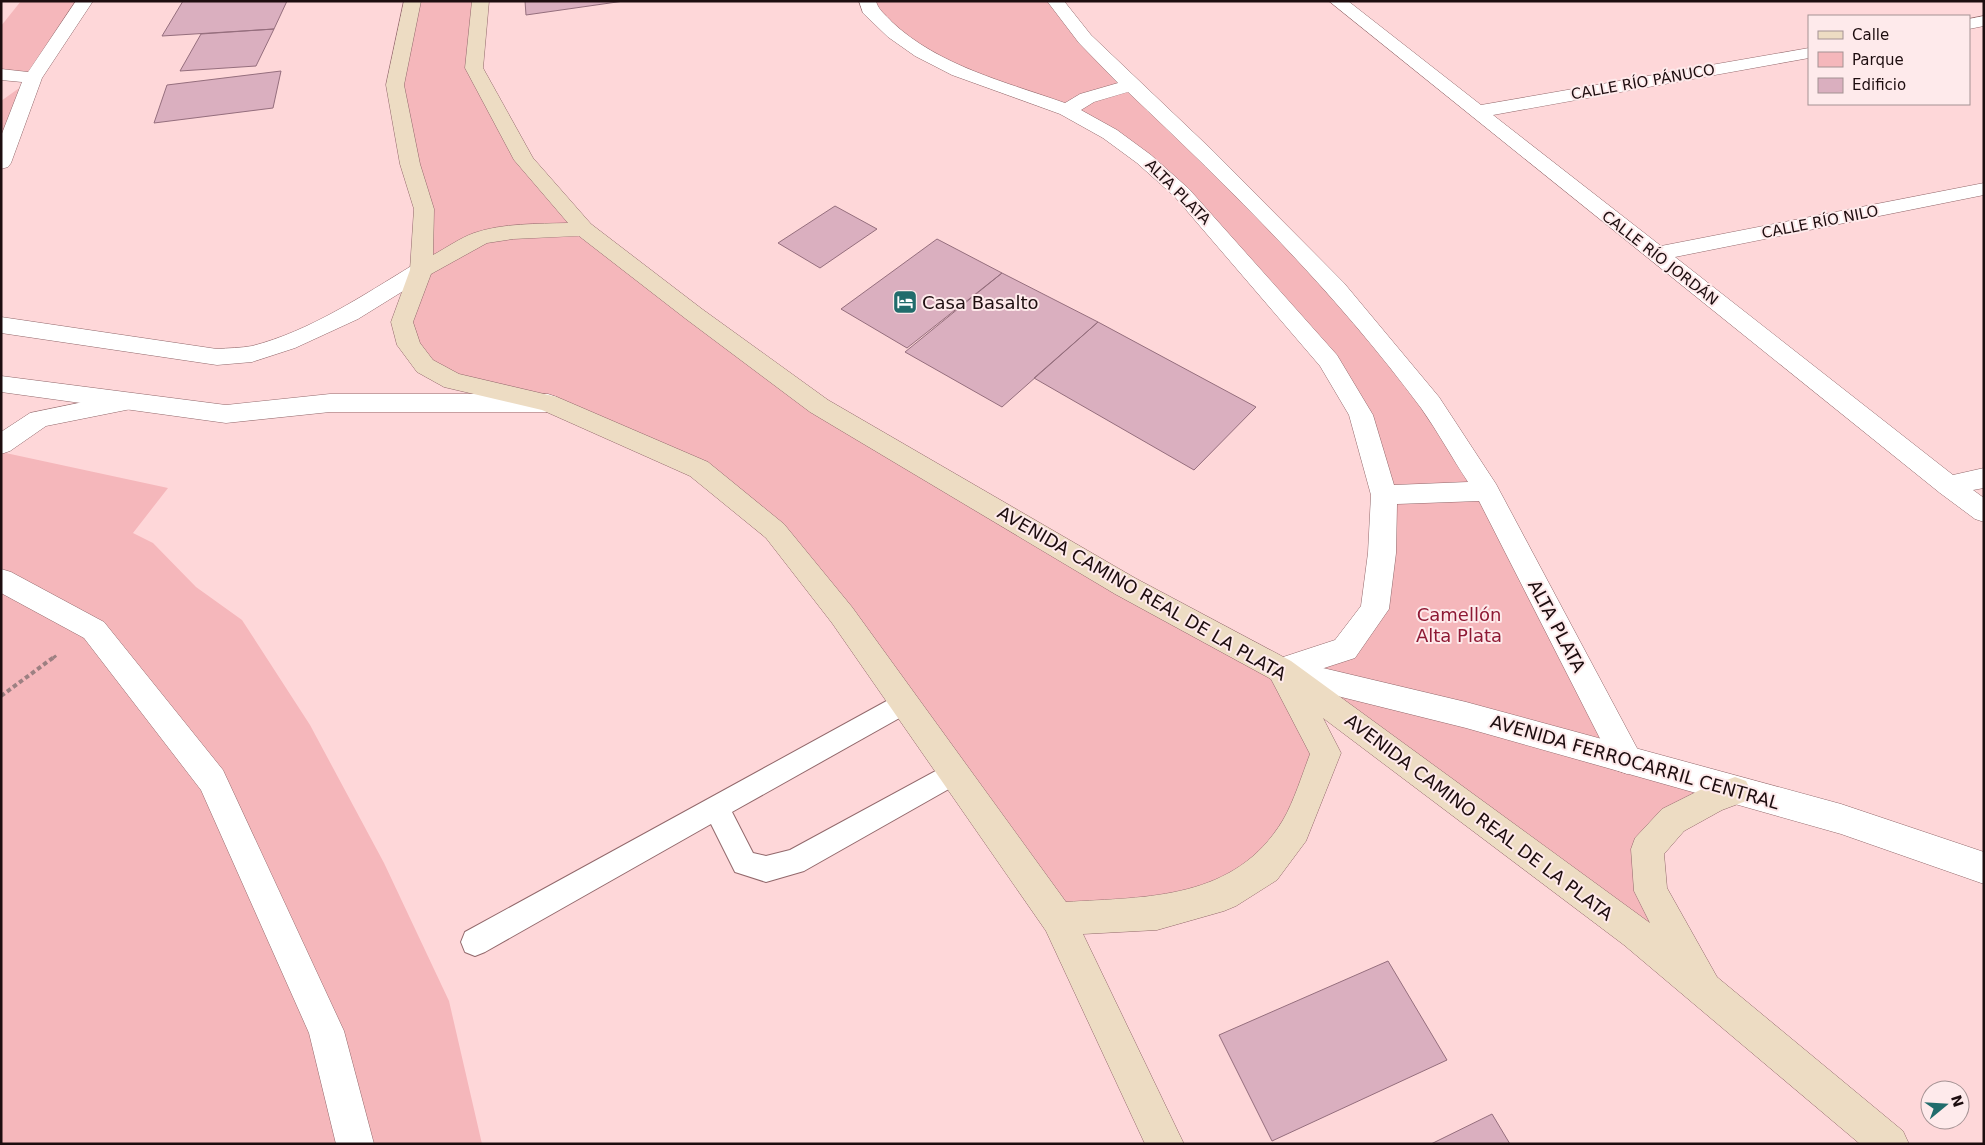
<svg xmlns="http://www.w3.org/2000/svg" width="1985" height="1145" viewBox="0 0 1985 1145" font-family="'DejaVu Sans',sans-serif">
	<rect width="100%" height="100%" fill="#fed7d9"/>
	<path fill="#f5b7bb" d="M21,1H85L33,78L1,163V101L32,79L1,74V26Z
		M413,1H481L474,68L524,160L584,229L819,405L1281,670L1345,649L1382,553L1361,415L1232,247L1110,134L921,52L867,1H1055L1206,155L1430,403L1627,760L1735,791L1647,849L1709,993L1283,671L1326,753L1313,785L1224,895L1058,919L842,615L699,469L548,403L452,381L409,345L424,209L395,85Z
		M1,452L168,488L133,533L153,543L196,587L242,620L310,725L384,863L449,1001L482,1144H1Z"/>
	<path fill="#daafbf" stroke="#956e7d" d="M183,1H287L274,29L162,36Z
		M525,1H624L526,15Z
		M274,29L256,66L180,71L201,34Z
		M281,71L273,108L154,123L167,85Z
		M835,206L877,229L820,268L778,243Z
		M937,239L1002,273L907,348L841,309Z
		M1002,273L1098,322L1002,407L905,352Z
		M1098,322L1256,407L1194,470L1034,378Z
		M1388,961L1447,1060L1272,1141L1219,1035Z
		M1492,1114L1510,1144H1431Z"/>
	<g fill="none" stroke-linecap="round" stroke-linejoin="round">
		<defs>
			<path id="service" d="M903,692L912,695L915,703L912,711L732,812L753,853L766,856L790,850L954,761L963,765L967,773L963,781L804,871L766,882L735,872L711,824L485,952L475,956L465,952L461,942L465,932Z"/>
			<path id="minor" d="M76,1H93L42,78L11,163L8,167L1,169V136L22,82L1,80V69L28,72Z
				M859,1H876C878,10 886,15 892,22C939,66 1006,82 1065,103L1080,94L1118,83L1079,43L1047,1H1064L1091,35L1213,151L1344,283L1439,397L1496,484L1638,750L1642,760L1638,770L1627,774L1616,770L1479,501L1397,504L1396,553L1389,609L1355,658L1281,682L1271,679L1266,670L1271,661L1335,640L1361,606L1368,553L1371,495L1349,415L1320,366L1175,197L1137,163L1103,138L1060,114L952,75L915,56L888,37L863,13ZM1128,92C1232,190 1335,292 1421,408C1438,432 1452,458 1468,482L1394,485L1373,415L1337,355L1189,189L1151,155L1117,130L1081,110L1094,102Z
				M1329,1H1348L1481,105L1809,48V58L1493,115L1661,246L1984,183V195L1675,257L1953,475L1984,468V488L1973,490L1984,498V522L1975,519L1940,493Z
				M1984,16V26L1969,29V19Z
				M127,393L136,396L139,402L136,408L46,426L10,451L1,454V432L30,413Z
				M1,569L11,572L104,622L223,770L344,1031L374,1144H336L309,1033L201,790L84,638L1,593Z"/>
			<path id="tertiary" d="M421,263L429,265L432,270L429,275L358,319L295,348L252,362L217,365L1,333V317L217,349C228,348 241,348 252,346C310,331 362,296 413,265Z
				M1,376L226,405L330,394H548L557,397L560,403L557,409L548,412H330L226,423L1,392Z
				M1281,658L1466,702L1841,804L1984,852V884L1841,834L1466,728L1281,682L1271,679L1266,670L1271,661Z"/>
			<path id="secondary" d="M404,1H421L404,85L420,164L434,209L433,255C446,248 460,238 474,233C503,223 537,224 568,223L514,160L465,68L472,1H489L483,68L533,158L591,224L702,309L828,400L1135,578L1291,661L1650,923L1634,891L1631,849L1635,838L1662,809L1700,790L1735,777L1746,781L1751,791L1746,801L1722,810L1684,831L1664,854L1667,888L1717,977L1903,1131L1909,1144H1860L1624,945L1323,718L1341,753L1306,841L1277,880L1236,906L1224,911L1157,930L1083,934L1184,1144H1145L1046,931L832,623L766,538L690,476L542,410L444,387L417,372L397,345L391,322L410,270L414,209L400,164L386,85ZM579,236L686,319L810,412L1115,594L1271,679L1310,754C1302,775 1294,801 1283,820C1235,900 1148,897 1066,902L852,607L784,524L708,462L557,397L459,374L433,360L420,343L413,322L431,274L487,243L513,239Z"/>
		</defs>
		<use href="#service" stroke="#92686b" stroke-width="2"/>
		<use href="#minor" stroke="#92686b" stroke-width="1"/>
		<use href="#tertiary" stroke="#92686b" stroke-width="1"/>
		<use href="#secondary" stroke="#92686b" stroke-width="1"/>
		<path stroke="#9d8082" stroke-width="3" stroke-dasharray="4 2.5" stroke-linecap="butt" d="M53,658L57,655"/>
		<path stroke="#9d8082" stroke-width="4" stroke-dasharray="4.5 3" stroke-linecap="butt" d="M1,696L54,657"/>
		<use href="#service" fill="#fff" fill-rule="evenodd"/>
		<use href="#minor" fill="#fff" fill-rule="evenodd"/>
		<use href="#tertiary" fill="#fff" fill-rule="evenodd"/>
		<use href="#secondary" fill="#eddcc3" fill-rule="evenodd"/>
	</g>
	<defs>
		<symbol id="hotel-square" viewBox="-11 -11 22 22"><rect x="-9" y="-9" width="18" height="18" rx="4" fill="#216c6c" stroke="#feeaeb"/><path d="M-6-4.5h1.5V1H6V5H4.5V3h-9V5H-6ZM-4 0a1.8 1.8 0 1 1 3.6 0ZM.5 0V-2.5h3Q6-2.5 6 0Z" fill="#fff"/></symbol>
	</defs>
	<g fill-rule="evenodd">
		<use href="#hotel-square" x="891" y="288" width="28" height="28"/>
	</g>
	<g text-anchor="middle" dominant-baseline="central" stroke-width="4" stroke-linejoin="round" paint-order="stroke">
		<g font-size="15" fill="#1d0d0f" stroke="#feeaeb">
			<text transform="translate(1643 82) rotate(-10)">CALLE RÍO PÁNUCO</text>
			<text transform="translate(1178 192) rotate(45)">ALTA PLATA</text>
			<text transform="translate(1820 222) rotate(-11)">CALLE RÍO NILO</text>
			<text transform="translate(1660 258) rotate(38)">CALLE RÍO JORDÁN</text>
		</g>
		<g font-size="18" fill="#1d0d0f" stroke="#feeaeb" text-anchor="start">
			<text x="922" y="302">Casa Basalto</text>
		</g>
		<g font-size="18" fill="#1d0d0f" stroke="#feeaeb">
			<text transform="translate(1142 593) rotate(30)">AVENIDA CAMINO REAL DE LA PLATA</text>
			<text transform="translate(1557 626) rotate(62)">ALTA PLATA</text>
			<text transform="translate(1635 762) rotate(16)">AVENIDA FERROCARRIL CENTRAL</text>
			<text transform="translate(1479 817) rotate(37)">AVENIDA CAMINO REAL DE LA PLATA</text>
		</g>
		<g font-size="18" fill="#8e1934" stroke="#feeaeb">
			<text x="1459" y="614">Camellón<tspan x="1459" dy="21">Alta Plata</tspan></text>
		</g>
	</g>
	<rect width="1985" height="1145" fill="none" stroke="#1d0d0f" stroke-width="5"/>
	<rect x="1808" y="15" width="162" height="90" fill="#feeaeb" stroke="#a49293"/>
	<rect x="1818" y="31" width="25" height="8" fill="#eddcc3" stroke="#a49293"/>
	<text x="1852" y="40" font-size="15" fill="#1d0d0f">Calle</text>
	<rect x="1818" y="52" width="25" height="15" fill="#f5b7bb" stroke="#a49293"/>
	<text x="1852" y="65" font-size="15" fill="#1d0d0f">Parque</text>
	<rect x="1818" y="78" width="25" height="15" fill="#daafbf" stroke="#a49293"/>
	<text x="1852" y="90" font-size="15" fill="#1d0d0f">Edificio</text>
	<g transform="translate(1945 1105) rotate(72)"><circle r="24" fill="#feeaeb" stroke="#a49293"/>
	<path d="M0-4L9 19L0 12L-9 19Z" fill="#216c6c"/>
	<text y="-8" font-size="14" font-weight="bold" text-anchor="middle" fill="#1d0d0f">N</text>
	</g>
</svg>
